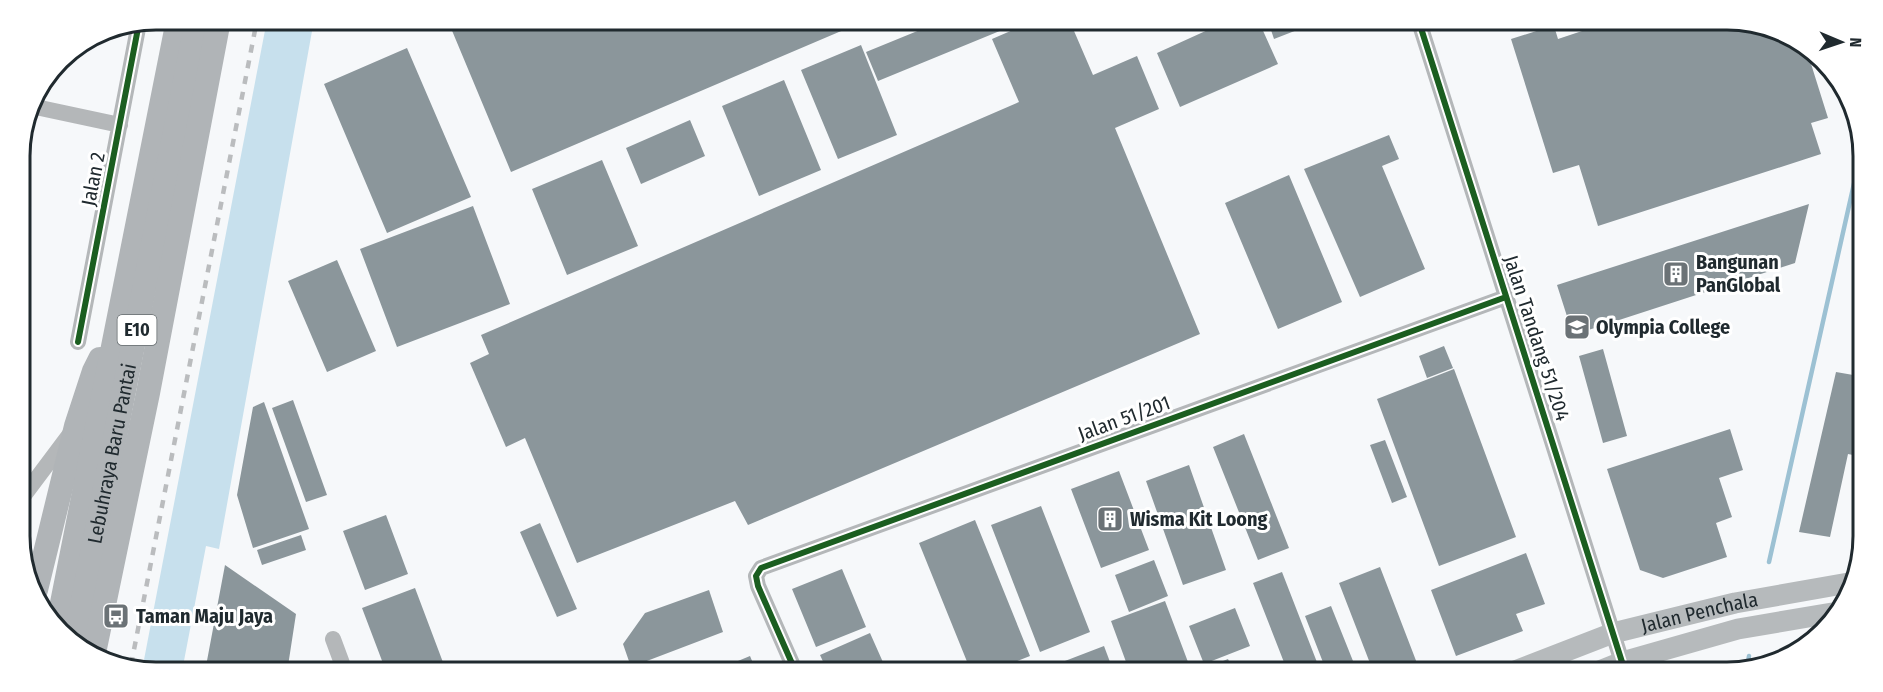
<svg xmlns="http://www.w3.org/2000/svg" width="1883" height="692" viewBox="0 0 1883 692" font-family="'Fira Sans Condensed',sans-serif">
	<rect width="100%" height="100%" fill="#f6f8fa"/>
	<path fill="#c7e0ed" d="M267,20H314L219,549L206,546L183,666L143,665Z"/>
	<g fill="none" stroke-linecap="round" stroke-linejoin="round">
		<path stroke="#9cc1d3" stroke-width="4.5" d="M1769,562L1862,148
			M1747,668L1749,656"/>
	</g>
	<path fill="#8b969b" d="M448,21L860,23L511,172Z
		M937,23H1019L878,81L866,52Z
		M1029,23L1071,24L1093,75L1137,56L1159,109L1115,128L1200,334L748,525L735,501L577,563L525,438L506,447L470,363L489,354L481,335L1019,102L992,39Z
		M1221,24H1260L1278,64L1180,107L1157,53Z
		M1269,24L1310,25L1274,39Z
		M1552,26H1554L1558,39L1597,26L1770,27L1807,51L1828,118L1811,123L1821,154L1598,226L1579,165L1553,173L1511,39Z
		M861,45L897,135L838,159L801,70Z
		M407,48L471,197L387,233L324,84Z
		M784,80L821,170L759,196L722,106Z
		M690,120L705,156L641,184L626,148Z
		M1389,135L1399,159L1382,166L1425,269L1360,297L1304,169Z
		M602,160L638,246L567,275L532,189Z
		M1289,175L1342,302L1278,329L1225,203Z
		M1809,204L1795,263L1573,335L1557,285Z
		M473,206L510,304L397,347L360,249Z
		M337,260L376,351L327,372L288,281Z
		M1858,340H1860L1859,369L1853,368Z
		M1444,346L1453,368L1427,378L1419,356Z
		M1603,349L1627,436L1603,443L1579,356Z
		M1454,369L1516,537L1439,566L1377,399Z
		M1836,372L1859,376L1858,456L1848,454L1830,537L1799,532Z
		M293,400L327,495L306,502L272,408Z
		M264,402L309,529L253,548L237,495L253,407Z
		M1730,429L1743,470L1719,478L1732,517L1716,523L1727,557L1663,578L1640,570L1607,469Z
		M1244,434L1289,548L1258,560L1213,447Z
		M1385,440L1407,497L1392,503L1370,445Z
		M1189,465L1226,570L1183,585L1146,481Z
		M1119,471L1149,550L1101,568L1071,489Z
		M1041,506L1090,632L1040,652L991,525Z
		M386,515L408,574L365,590L343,531Z
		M975,520L1030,656L997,669H970L919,543Z
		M540,523L577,609L557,617L520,532Z
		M301,535L306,550L262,565L257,550Z
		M1526,553L1545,604L1516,614L1523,631L1456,656L1431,590Z
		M1154,560L1168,596L1129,612L1115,575Z
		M225,565L296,614L288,666H206Z
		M1380,567L1420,671H1373L1339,583Z
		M842,569L866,627L816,647L792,589Z
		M1282,572L1320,670H1287L1253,583Z
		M415,588L444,665L439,667L384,666L362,608Z
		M709,590L723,632L631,667L623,644L645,613Z
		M1165,601L1188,662L1168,670H1129L1111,621Z
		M1331,606L1357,671L1326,670L1305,616Z
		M1235,608L1250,646L1204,664L1189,626Z
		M870,633L886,669L826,668L820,655Z
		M1104,646L1113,670L1045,669H1044Z
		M750,656L755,668H721Z
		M1228,659L1233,670H1209L1208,667Z"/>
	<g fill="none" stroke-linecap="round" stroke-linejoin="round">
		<path stroke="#b4b7b9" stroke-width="16" d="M1420,25L1622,662
			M31,106L120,125
			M78,342L139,23
			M22,498L70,434
			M333,639L343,666
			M794,668L758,586L756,576L761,568L1506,297"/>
		<g stroke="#b6babc" stroke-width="21">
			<path id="s1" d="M1515,671L1613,633L1735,603L1854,582"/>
			<path d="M1597,672L1622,662L1738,629L1832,613"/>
		</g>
		<g stroke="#b0b4b7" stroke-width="24">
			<path d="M36,590L76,426L94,371L100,359"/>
			<path d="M57,628L178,20"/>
			<path id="s2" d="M75,640L197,20"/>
			<path d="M94,653L148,393L219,20"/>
		</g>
		<path stroke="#babcbe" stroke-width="4.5" stroke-dasharray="8 8" stroke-linecap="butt" d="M131,665L257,20"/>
		<defs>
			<path id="cycleway" d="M1420,25L1622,662
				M78,342L139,23
				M794,668L758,586L756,576L761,568L1506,297"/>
		</defs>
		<use href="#cycleway" stroke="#fff" stroke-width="10"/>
		<use href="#cycleway" stroke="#1b5e20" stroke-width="6"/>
	</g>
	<defs>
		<symbol id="building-square" viewBox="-11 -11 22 22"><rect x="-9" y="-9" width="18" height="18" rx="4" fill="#6b7276" stroke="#fff"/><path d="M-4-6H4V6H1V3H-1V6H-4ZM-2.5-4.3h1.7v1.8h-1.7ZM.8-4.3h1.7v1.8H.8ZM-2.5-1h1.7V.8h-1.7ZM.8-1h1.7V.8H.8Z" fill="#fff"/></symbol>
		<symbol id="university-square" viewBox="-11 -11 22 22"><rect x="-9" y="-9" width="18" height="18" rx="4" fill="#6b7276" stroke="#fff"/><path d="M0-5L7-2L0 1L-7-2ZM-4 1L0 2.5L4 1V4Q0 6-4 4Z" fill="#fff"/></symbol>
		<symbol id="bus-square" viewBox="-11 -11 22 22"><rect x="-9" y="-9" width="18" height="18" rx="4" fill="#6b7276" stroke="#fff"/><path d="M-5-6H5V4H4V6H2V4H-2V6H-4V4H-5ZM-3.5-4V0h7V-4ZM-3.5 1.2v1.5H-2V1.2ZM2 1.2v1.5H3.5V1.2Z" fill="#fff"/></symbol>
	</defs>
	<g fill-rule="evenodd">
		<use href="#building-square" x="1661" y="259" width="30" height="30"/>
		<use href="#university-square" x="1562" y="312" width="30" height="30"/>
		<use href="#building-square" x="1095" y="504" width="30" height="30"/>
		<use href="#bus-square" x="101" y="601" width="30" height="30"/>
	</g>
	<g text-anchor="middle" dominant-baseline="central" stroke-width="6" stroke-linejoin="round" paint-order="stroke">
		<rect fill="#fff" stroke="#636a6d" stroke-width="1.5" x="117.5" y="315" width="39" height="30" rx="4.5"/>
		<g font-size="18" font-weight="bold" fill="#202a2f">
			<text x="137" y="330">E10</text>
		</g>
		<g font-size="20" fill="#202a2f" stroke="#fff">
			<text transform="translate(93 179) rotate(-79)">Jalan 2</text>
			<text transform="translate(1537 338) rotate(72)">Jalan Tandang 51/204</text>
			<text transform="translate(1124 418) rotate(-20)">Jalan 51/201</text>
			<text stroke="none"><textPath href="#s2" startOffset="190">Lebuhraya Baru Pantai</textPath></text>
			<text stroke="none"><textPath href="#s1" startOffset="194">Jalan Penchala</textPath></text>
		</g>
		<g font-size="20" font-weight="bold" fill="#202a2f" stroke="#fff" text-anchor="start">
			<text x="1696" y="262">Bangunan<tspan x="1696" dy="23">PanGlobal</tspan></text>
			<text x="1596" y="327">Olympia College</text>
			<text x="1130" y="519">Wisma Kit Loong</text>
			<text x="136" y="616">Taman Maju Jaya</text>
		</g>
	</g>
	<path d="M0 0H1883V692H0ZM156 30H1727A126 126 0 0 1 1853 156V536A126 126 0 0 1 1727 662H156A126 126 0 0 1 30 536V156A126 126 0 0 1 156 30Z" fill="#fff" fill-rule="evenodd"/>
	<path fill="none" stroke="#202a2f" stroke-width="3" d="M156 30H1727A126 126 0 0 1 1853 156V536A126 126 0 0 1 1727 662H156A126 126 0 0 1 30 536V156A126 126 0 0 1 156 30Z"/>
	<g transform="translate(1841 42) rotate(92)" stroke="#ffffff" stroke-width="4.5" paint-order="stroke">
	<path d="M0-4.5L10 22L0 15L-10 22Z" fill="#202a2f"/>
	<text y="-9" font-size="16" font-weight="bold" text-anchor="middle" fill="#202a2f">N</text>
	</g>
</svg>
